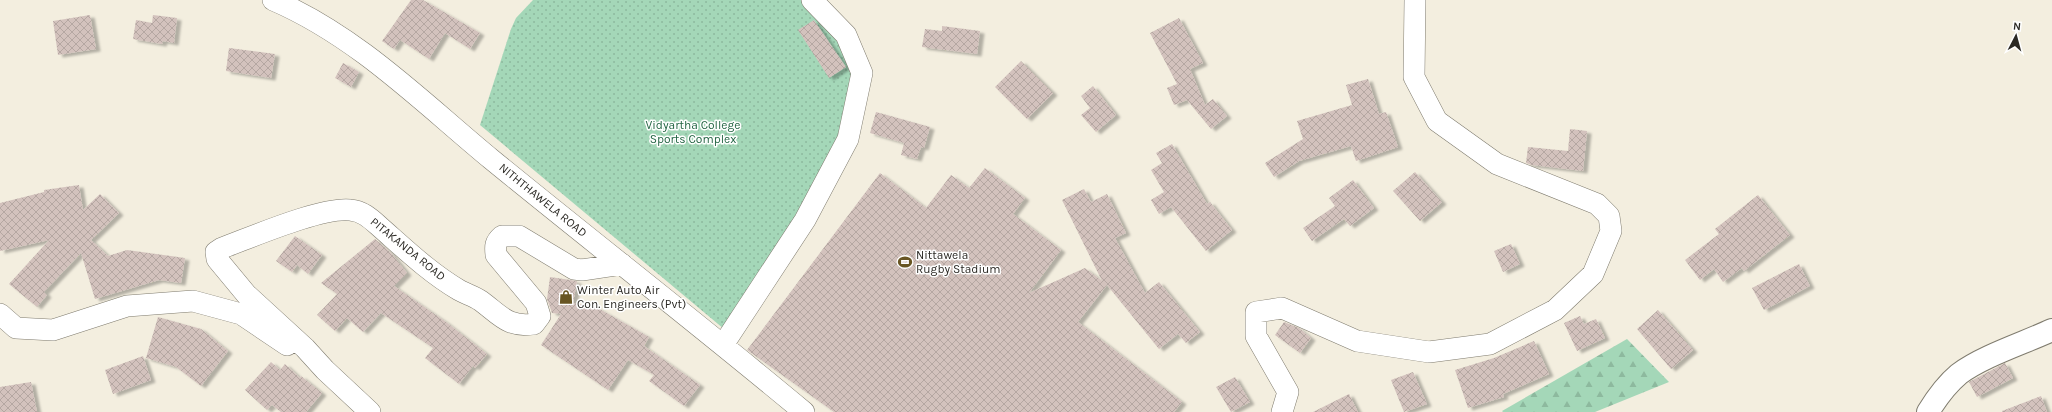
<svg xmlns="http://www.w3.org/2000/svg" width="2052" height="412" viewBox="0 0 2052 412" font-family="Karla,sans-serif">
	<defs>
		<pattern id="green-dots" width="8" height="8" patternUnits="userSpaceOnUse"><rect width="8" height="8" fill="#a4d7b8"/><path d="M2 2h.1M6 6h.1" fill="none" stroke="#8db99e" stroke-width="1.8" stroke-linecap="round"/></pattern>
		<pattern id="forest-firs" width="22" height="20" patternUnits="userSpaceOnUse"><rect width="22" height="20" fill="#a4d7b8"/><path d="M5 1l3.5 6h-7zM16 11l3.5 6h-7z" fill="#8db99e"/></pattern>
		<pattern id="building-cross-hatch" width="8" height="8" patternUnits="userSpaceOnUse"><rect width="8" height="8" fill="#d3c2bd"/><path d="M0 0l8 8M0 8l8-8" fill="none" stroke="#b5a7a2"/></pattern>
		<filter id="shadow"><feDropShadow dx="4.5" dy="2.5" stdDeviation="1" flood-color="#0004"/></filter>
	</defs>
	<rect width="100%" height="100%" fill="#f3eedf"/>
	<path fill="url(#green-dots)" d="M533,0H802L834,35L856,77L836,154L724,329L480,125L511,29L516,18Z"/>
	<path fill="url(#forest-firs)" d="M1627,339L1669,382L1595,412H1503L1502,411Z"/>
	<path fill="url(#building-cross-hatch)" filter="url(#shadow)" d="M411,0H423L480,33L470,49L445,33L429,59L400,40L394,49L382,41Z
		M90,15L96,49L58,55L53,21Z
		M153,15L177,18L174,43L163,41L162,44L133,39L136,20L152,23Z
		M1179,18L1203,63L1190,69L1205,105L1213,99L1227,116L1211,129L1187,100L1174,105L1167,88L1177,84L1150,33Z
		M814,20L846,67L829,78L798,30Z
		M942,26L980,31L977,54L922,47L925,29L942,31Z
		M229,48L275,54L271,78L226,71Z
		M1021,61L1053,93L1027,119L995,87Z
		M343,63L359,72L351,87L335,78Z
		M1368,79L1379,114L1386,112L1398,147L1356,161L1351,146L1299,161L1274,177L1265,163L1303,139L1297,121L1352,105L1346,85Z
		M1093,86L1116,115L1096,132L1081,115L1090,108L1081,96Z
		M876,112L930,127L924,148L921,147L917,159L901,155L904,143L870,133Z
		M1570,129L1587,131L1583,171L1532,165L1526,163L1528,147L1568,151Z
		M1172,144L1207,204L1210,202L1232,230L1206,251L1171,207L1159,214L1151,200L1164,192L1151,170L1162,163L1156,153Z
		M985,168L1025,198L1013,214L1061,250L1029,293L1085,268L1102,281L1062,200L1084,189L1091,202L1107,194L1126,233L1115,238L1145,293L1159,282L1200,332L1186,343L1178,334L1159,349L1107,285L1078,322L1182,402L1174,412H834L747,350L880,173L926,208L951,175L969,188Z
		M1415,172L1442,202L1420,221L1393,191Z
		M1353,180L1374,208L1350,226L1344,219L1312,241L1303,228L1335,206L1329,198Z
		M79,185L83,210L100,194L119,213L91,240L108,256L127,250L185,258L181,283L159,280L95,299L81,253L44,292L47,295L37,307L9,284L49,240L0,251V203L44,192V190Z
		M1758,195L1790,235L1744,271L1742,268L1723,282L1714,269L1700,280L1685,260L1719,234L1715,229Z
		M295,236L322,255L308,274L297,265L292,272L276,261Z
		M375,239L391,253L407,273L394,286L446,322L487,354L475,368L473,366L459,384L425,358L433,348L381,313L363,332L347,318L335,331L317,315L337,294L321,283Z
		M1511,244L1520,264L1503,272L1494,251Z
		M1799,264L1810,286L1764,310L1752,288Z
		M550,277L577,281L573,303L596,307L649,337L644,346L700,385L684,406L649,381L654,375L628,360L608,390L541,345L561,314L552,313L547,299Z
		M1658,310L1693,350L1671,369L1637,329Z
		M1580,316L1584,324L1596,319L1605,338L1577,351L1564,323Z
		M158,317L201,329L228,351L201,386L176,367L146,358Z
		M1284,322L1299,328L1311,338L1300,353L1275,335Z
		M1534,341L1549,374L1503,394L1504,397L1468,408L1455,370L1494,358Z
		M143,356L151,380L113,394L105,370Z
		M271,362L280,370L285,364L300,378L301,376L322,393L306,412H281L272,405L267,410L245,390Z
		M2005,363L2013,378L1977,397L1969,382Z
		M1413,372L1427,404L1404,412L1391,380Z
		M1235,377L1250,402L1231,412L1216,387Z
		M31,382L37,412H0V387Z
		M1349,394L1358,412H1313Z
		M2041,396L2047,412H2002V411Z"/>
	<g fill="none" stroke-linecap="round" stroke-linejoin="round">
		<defs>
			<path id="minor" d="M273,0C357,36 422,102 491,159C595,244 701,326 804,412
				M0,314L16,328L53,330L127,306L193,301L241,314L287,345
				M723,345L805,220L848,139L862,73L846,35L812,0
				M370,412L325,370L305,348L246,294L217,259L216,252L222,248C252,237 321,207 350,210C363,211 371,219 380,227C405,249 430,273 459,290C466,294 474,296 481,301C500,315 508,328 534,324L540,316L536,303L496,255C495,246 495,242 502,236H519L574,269L582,270L622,264
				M1282,412L1288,392L1256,336V312L1282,308L1357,341L1429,352L1490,344L1555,310L1593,274L1611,231L1609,216L1597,204L1497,164L1437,121L1414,77L1415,0"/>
			<path id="tertiary" d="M1928,412C1936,399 1947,384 1959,374C1983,356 2024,343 2052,330"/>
		</defs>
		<use href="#minor" stroke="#7f7b6e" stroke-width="22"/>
		<use href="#tertiary" stroke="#7f7b6e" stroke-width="24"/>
		<use href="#minor" stroke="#fff" stroke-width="21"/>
		<use href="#tertiary" stroke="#fff" stroke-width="22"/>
	</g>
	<defs>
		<symbol id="stadium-bare" viewBox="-9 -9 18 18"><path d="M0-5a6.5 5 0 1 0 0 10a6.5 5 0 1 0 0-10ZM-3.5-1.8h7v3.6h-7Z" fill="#685523" stroke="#fff" stroke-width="2.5" paint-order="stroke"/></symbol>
		<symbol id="shop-bare" viewBox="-9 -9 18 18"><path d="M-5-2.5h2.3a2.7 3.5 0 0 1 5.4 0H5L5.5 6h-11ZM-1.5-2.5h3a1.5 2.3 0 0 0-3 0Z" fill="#685523" stroke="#fff" stroke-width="2.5" paint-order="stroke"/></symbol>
	</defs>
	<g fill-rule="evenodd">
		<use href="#stadium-bare" x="895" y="252" width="20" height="20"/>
		<use href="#shop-bare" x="556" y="287" width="20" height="20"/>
	</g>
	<g text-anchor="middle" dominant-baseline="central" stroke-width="3" stroke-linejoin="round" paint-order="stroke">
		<g font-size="12" fill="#236543" stroke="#fff">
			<text x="693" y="125">Vidyartha College<tspan x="693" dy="14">Sports Complex</tspan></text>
		</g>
		<g font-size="12" fill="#2b2924" stroke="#fff">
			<text transform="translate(543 200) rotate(39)">NITHTHAWELA ROAD</text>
			<text transform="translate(408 249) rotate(39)">PITAKANDA ROAD</text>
		</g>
		<g font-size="12" fill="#2b2924" stroke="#fff" text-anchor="start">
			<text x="916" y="255">Nittawela<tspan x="916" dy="14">Rugby Stadium</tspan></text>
			<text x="577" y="290">Winter Auto Air<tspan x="577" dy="14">Con. Engineers (Pvt)</tspan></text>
		</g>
	</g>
	<g transform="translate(2016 36) rotate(6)" stroke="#ffffff" stroke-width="3" paint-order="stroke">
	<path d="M0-3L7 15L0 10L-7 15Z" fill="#2b2924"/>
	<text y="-6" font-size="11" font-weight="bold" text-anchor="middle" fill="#2b2924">N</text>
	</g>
</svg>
